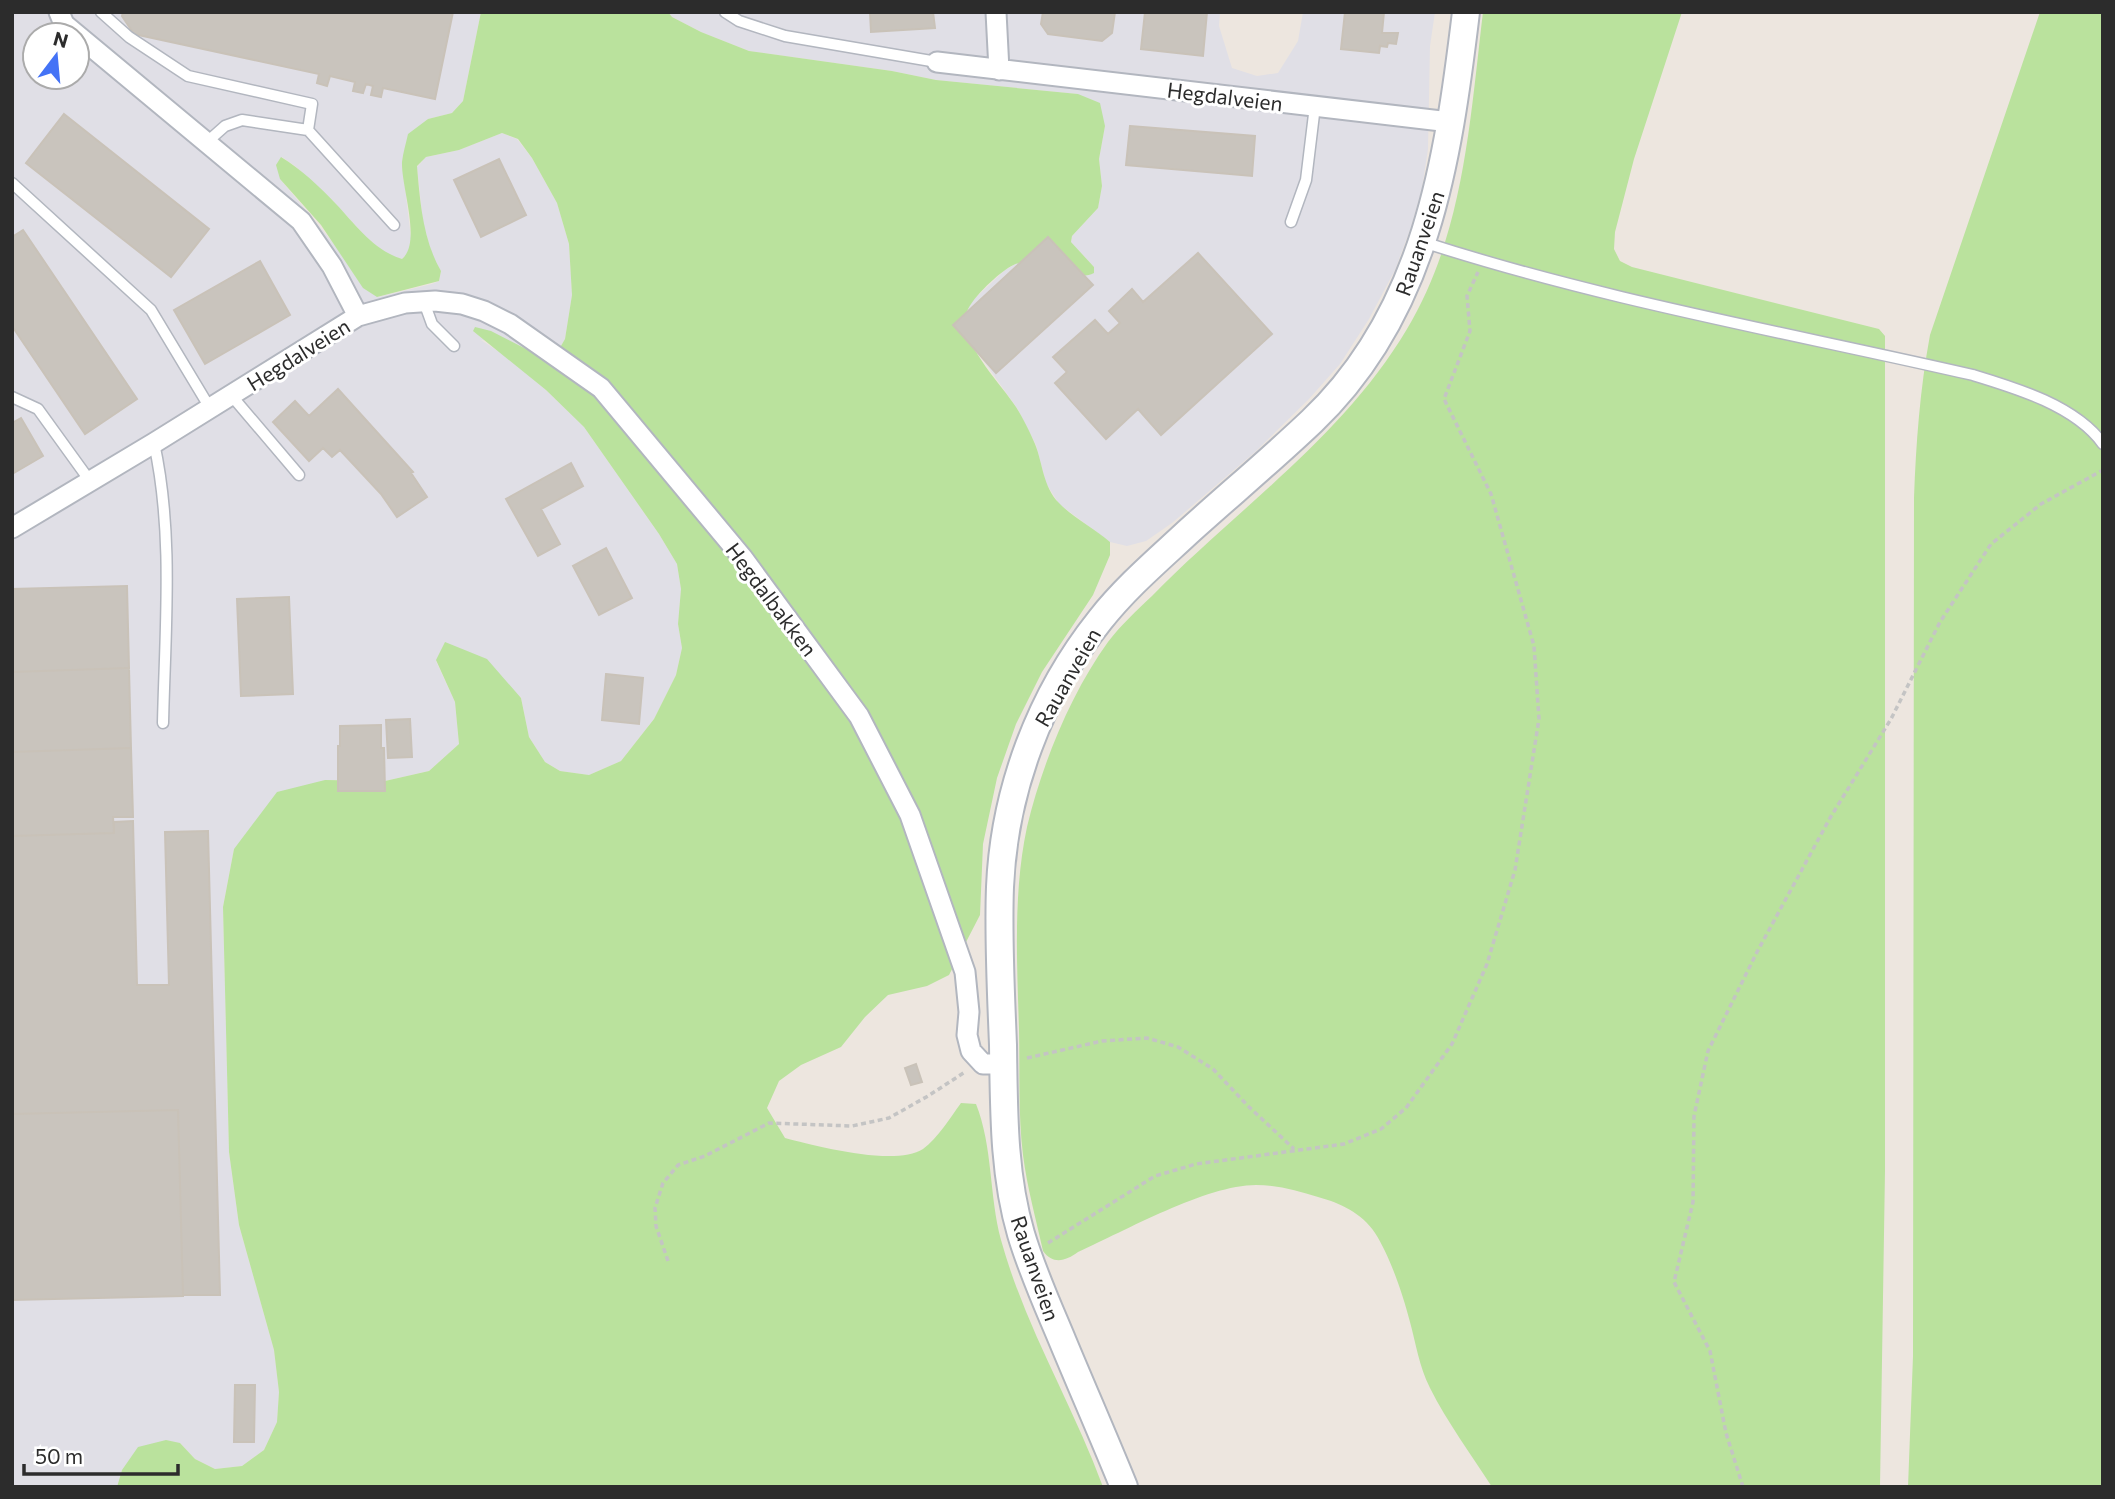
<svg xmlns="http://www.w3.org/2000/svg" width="2115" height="1499" viewBox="0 0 2115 1499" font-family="Commissioner,sans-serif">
	<rect width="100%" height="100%" fill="#ede6df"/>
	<path fill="#e0dfe6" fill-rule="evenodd" d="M12,12H481L463,101L452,113L428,119L402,162L411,238L408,254L402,259L388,255L368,239L333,201L295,166L282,157L280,179L378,297L432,284L439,281L441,271L433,258L423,223L417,167L426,157L459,150L502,133L517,139L532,158L557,203L569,244L572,295L565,339L558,351L536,354L518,345L481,340L504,355L546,390L584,427L659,534L677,564L681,589L678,624L682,648L676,675L654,719L621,761L589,775L560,771L545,762L529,737L521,697L436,661L455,702L459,744L429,771L385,781L325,780L234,849L223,907L229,1152L239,1225L274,1350L279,1392L277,1422L264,1450L242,1466L215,1469L195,1459L180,1443L122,1470L117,1487H12ZM35,35H77V77H35Z
		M668,12H1220L1219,26L1232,68L1257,76L1278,73L1298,41L1303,12H1435L1430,46L1428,149L1422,188L1411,227L1395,270L1369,319L1340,364L1309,399L1255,452L1172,523L1146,541L1127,546L1110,542L1059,504L1046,483L1036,445L1017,408L978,353L966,332V315L971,302L1005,270L1021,261L1094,267L1071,242L1072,236L1098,208L1102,186L1099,159L1105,126L1078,94L936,80L892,71L749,51L701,32L672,17Z"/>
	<path fill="#bae29d" d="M481,12H668L672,17L701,32L749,51L892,71L936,80L1078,94L1100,103L1105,126L1099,159L1102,186L1098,208L1072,236L1071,242L1094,267V273C1070,286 1040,247 1008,268C996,276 969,300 966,315C960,343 1001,384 1016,407C1023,418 1030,432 1035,444C1043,464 1043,487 1059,503C1071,516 1095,529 1110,542V555L1093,595L1042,672L1016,724L997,778L983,844L980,915L949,975L927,986L888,995L865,1017L841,1047L801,1065L779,1081L767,1108L785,1138C816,1146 895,1167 923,1149C938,1138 950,1118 961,1103L976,1104C993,1147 989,1195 1001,1240C1025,1327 1072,1403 1103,1487H117L122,1470L138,1447L166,1440L180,1443L195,1459L215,1469L242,1466L264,1450L277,1422L279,1392L274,1350L239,1225L229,1152L223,907L234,849L277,792L325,780L385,781L429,771L459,744L455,702L436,660L445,642L487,659L521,698L529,737L545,762L560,771L589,775L621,761L654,719L676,675L682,648L678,624L681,589L677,564L659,534L584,427L546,390L473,331L475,327L491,331L536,354L558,351L565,339L572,295L569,244L557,203L532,158L518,139L502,133L459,150L426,157L417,166C420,202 423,240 441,271L439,281L377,297L363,288L321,225L280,179L276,165L281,157C301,169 319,186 336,204C356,225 373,250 402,259C422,242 401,187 402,162C403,153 406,143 408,134L428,119L452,113L463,101Z
		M1483,12H1682L1634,159L1615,232L1614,249L1620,261L1632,267L1879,329L1885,336V1171L1880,1487H1492C1471,1454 1447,1422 1430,1388C1419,1366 1416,1344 1410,1322C1403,1295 1390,1256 1375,1233C1362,1213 1340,1203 1318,1197C1298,1191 1277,1185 1256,1185C1206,1185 1125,1231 1078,1252C1066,1261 1053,1265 1043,1251C1036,1219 1027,1187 1023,1155C1018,1114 1020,1071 1019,1029C1017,963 1013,892 1027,827C1042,764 1071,693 1108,642C1121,625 1137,610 1152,596C1239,507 1342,438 1407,329C1464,234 1470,120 1483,12Z
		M2040,12H2103V1487H1908L1913,1356L1914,498C1916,443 1920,389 1930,335Z"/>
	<path fill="#c9c4bd" stroke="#c9c2b8" stroke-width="2" d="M123,12H453L435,99L383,88L381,97L371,95L373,86L366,84L363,93L353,91L355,82L330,76L327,86L317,83L319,74L134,34L122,16Z
		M870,12H933L935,28L871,32Z
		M1043,12H1115L1112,33L1102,41L1048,34L1041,24Z
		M1145,12H1207L1203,56L1141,49Z
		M1345,12H1384L1382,33H1398L1396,44L1388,43L1387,47L1380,46L1379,53L1341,49Z
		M64,114L209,229L171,277L26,163Z
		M1130,126L1255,136L1252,176L1126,165Z
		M499,159L526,215L481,237L454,180Z
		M23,230L137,399L85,434L12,326V237Z
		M1048,237L1093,285L996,373L953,325Z
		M1198,253L1272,334L1161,435L1138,409L1106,439L1055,383L1067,372L1053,357L1095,320L1108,334L1120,323L1109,311L1132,289L1143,302Z
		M260,261L290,315L205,364L174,310Z
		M338,389L413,472L411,473L427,497L397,517L381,494L340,450L332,457L323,448L309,461L273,422L295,401L309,416Z
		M21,418L43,456L12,474V423Z
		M571,463L583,486L541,509L560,544L538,556L506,499Z
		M606,548L632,598L599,615L573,566Z
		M127,586L129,668L12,672V589Z
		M289,597L293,694L241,696L237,599Z
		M129,668L131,748L12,752V672Z
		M606,674L643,678L639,724L602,720Z
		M410,719L412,757L388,758L386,720Z
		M381,725V748H384L385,791H338V746H340V726Z
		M131,748L133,817H113L114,833L12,836V752Z
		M133,821L137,985H169L165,832L208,831L220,1295H183L178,1110L12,1114V836L114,833V822Z
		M916,1064L922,1082L911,1085L905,1068Z
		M178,1110L183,1296L12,1300V1114Z
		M235,1385H255L254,1442H234Z"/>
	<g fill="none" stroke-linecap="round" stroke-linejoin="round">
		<defs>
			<path id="service" d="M101,12L129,37L188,76L312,104L308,130L242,120L225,126L207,142
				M725,12L739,21L785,36L937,62
				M308,130L394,225
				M12,183L151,310L210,408
				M1291,222L1306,180L1315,106
				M1423,242C1602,300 1790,333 1973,375C2016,388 2076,406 2103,444
				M424,302L432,324L454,346
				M231,395L299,475
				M12,397L38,409L90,481
				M154,443C174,534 165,630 163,723"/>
			<path id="minor" d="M996,12L999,70
				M937,62L1450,122
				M358,316L405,303L435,301L462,304L484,311L510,324L601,388L742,557L859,716L910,815L965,972L969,1012L967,1035L971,1051L983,1064H1003
				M12,528L154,443L358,316L332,266L301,221L64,24L59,12"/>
			<path id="secondary" d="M1124,1487C1104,1438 1083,1390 1063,1342C1048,1306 1032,1271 1021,1234C1003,1173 1004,1108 1003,1045C1001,993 998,939 1000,887C1004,791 1040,695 1100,620C1126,587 1158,560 1188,532C1229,495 1272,459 1312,421C1426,313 1448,161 1466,12"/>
		</defs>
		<use href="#service" stroke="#b2b6bf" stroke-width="13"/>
		<use href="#minor" stroke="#b2b6bf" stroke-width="23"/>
		<use href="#secondary" stroke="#b2b6bf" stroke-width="30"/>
		<path stroke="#c4c4c4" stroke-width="3.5" stroke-dasharray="5 3.5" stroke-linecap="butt" d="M1027,1058L1102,1041L1147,1038L1178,1047L1213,1069L1248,1106L1294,1149
			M1048,1243L1155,1176L1196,1164L1344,1144L1381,1129L1406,1108L1452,1044L1487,964L1515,870L1539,719L1534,646L1491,494L1444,399L1470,331L1467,296L1478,272
			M668,1261L656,1226L655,1208L663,1183L678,1165L705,1156L769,1123L852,1126L889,1118L928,1096L965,1072
			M1743,1487L1726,1433L1710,1351L1674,1282L1693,1202L1694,1116L1708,1051L1757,952L1830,818L1891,719L1940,622L1991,544L2041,504L2103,470"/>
		<use href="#service" stroke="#fff" stroke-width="10"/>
		<use href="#minor" stroke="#fff" stroke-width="19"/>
		<use href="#secondary" stroke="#fff" stroke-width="26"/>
	</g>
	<g text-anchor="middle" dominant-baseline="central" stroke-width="6" stroke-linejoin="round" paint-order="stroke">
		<g font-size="21" fill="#2c2c2c" stroke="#fff">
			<text transform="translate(1225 96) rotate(7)">Hegdalveien</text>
			<text transform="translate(1419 243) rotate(-71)">Rauanveien</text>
			<text transform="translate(298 354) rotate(-32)">Hegdalveien</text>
			<text transform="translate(772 599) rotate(53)">Hegdalbakken</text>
			<text transform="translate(1067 677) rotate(-60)">Rauanveien</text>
			<text transform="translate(1036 1268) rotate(71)">Rauanveien</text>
		</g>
	</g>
	<rect width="2115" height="1499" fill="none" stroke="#2c2c2c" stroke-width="28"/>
	<g transform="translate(56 56) rotate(16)"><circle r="33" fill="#ffffff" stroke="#ababab" stroke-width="2"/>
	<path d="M0-5L12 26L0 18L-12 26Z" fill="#4473f6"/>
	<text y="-10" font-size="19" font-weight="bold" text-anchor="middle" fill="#2c2c2c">N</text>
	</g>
	<path d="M24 1464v10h154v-10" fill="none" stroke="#2c2c2c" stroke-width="3.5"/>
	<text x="35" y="1464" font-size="21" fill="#2c2c2c" stroke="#ffffff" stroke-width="5" paint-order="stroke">50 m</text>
</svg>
